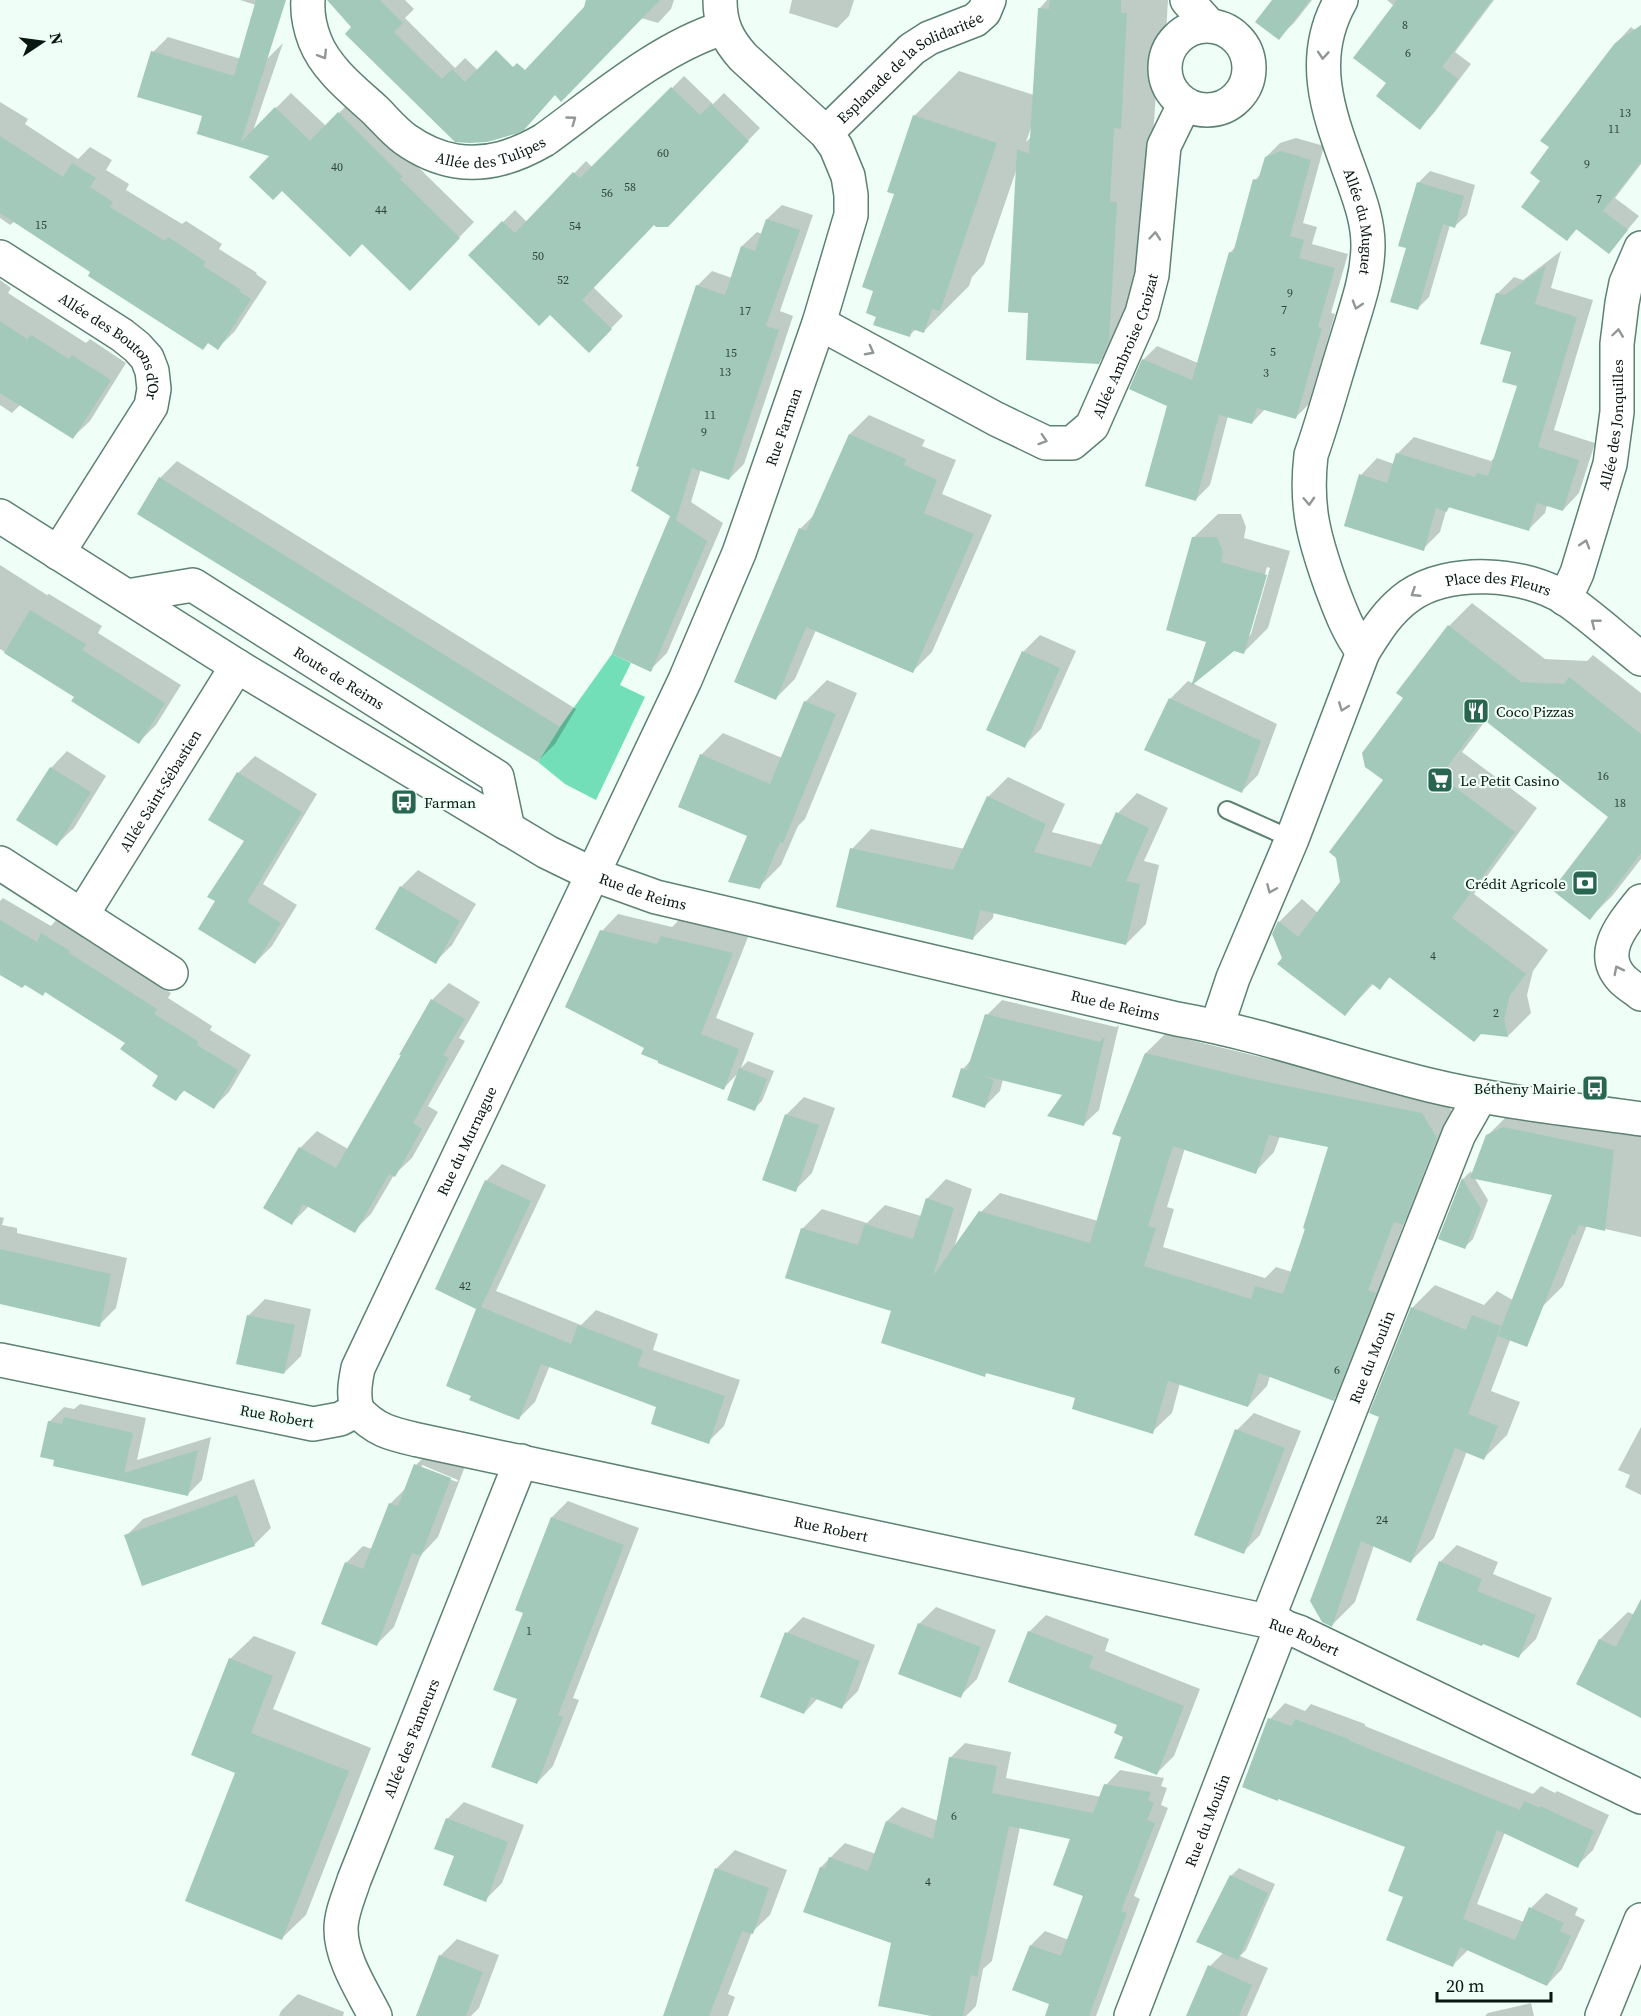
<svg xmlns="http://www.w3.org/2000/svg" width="1641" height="2016" viewBox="0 0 1641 2016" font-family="'Source Serif 4',serif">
	<rect width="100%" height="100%" fill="#effff8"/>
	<path fill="#72dfb9" d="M612,654L631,663L620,685L645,697L596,800L565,784L538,762L560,727Z"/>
	<path fill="#0003" fill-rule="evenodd" d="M240,0H273L265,8Z
		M328,0H405L414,9L405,18L455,68L465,58L488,80L467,127L354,27Z
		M588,0H674L671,9L658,23L641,18L586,8Z
		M792,0H854L849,16L837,28L789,13Z
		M1047,0H1168L1163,85L1156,92L1141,320L1098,363L1029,311L1016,171L984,264L972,277L969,286L924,331L917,328L910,335L878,316L875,290L914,116L959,71L1034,95L1039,9ZM1032,125V136L1026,142Z
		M1274,0H1312L1294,23L1278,38Z
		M1387,0H1494L1455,52L1471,64L1434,113L1420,128L1388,83L1394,6Z
		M1631,27L1641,35V164L1615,198L1639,216L1609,252L1578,228L1567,239L1552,147L1542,141L1619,40Z
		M168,37L261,65L283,43L253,131L291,93L326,126L354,98L414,163L474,222L410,288L272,155L196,133L201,128L204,115L153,52Z
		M684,76L713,104L724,93L760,128L680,213L654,223L593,287L623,316L589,351L550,313L470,255L515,210L527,222L586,161L593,168Z
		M0,102L28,119L25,124L78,159L90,147L112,160L106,170L129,184L126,190L182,224L186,221L222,244L219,249L257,273L256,274L267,282L235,331L218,348L92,272L15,221L10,225L0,218Z
		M1296,138L1324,146L1303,223L1317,227L1312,244L1348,254L1331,313L1335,314L1309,404L1295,418L1265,409L1252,423L1228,416L1210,485L1196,499L1169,405L1143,360L1157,346L1198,363L1230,253L1236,246L1255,180L1261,174L1266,157L1280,143Z
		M1430,171L1475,185L1467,215L1455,226L1450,225L1429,297L1417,309L1408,247L1418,183Z
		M782,205L813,215L780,311L793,316L744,464L729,479L701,469L691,502L723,523L667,653L650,670L671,517L697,286L712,271L732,278L742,246L757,232L762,234L767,219Z
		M1561,251L1551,288L1593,300L1554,430L1595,443L1579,493L1563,510L1547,505L1545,513L1528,530L1451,506L1446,511L1440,532L1423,549L1361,475L1377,458L1394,464L1397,454L1414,437L1491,461L1495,457L1519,385L1513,351L1497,294L1514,277L1523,280Z
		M0,280L11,288L8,293L86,343L90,339L126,363L90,421L73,437L21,404L12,413L0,405Z
		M869,415L925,440L922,446L956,460L942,494L992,515L932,652L913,671L816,630L795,679L776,698L736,681L800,529L816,513L850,434Z
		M177,461L576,709L555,744L538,761L160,478Z
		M1218,514H1241L1246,527L1244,538L1290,551L1268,628L1244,652L1207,641L1193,538ZM1267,567L1270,568L1251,634L1247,639Z
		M0,565L47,595L49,594L102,626L98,633L181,685L156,725L139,742L76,696L0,649Z
		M1472,603L1545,659L1587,661L1593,655L1641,693V859L1613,895L1590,918L1611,817L1486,720L1462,752L1537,808L1474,894L1548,950L1533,971L1527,995L1531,1013L1508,1036L1391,976L1380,988L1374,983L1345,1014L1284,958L1274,934L1279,922L1302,899L1318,913L1341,882L1385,780L1405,698L1398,693L1449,626Z
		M1040,635L1076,651L1041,729L1024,746L1023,652Z
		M827,680L857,693L805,819L798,826L781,865L759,887L749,835L701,755L723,733L782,758L805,702Z
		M1188,681L1277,724L1258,775L1241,792L1146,749L1171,698Z
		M67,751L106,776L74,828L57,844L51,768Z
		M255,756L317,794L263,884L297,905L272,946L255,963L217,901L246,840L238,773Z
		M1008,777L1065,804L1052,832L1103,845L1118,813L1137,793L1168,808L1144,861L1159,865L1146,924L1126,944L994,911L993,918L973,938L852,849L871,829L965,849L988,797Z
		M418,870L476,904L452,945L435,962L401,887Z
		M3,898L51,926L57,919L84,936L83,938L171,993L168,998L212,1026L210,1030L251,1055L229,1092L214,1107L185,1090L176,1099L160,1075L127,1042L46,991L0,973V901Z
		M618,914L672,927L679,920L748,937L716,1018L754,1033L741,1068L748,1061L774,1071L762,1101L754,1109L738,1073L723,1089L646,1047L602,931Z
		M449,983L480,1002L459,1038L465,1041L428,1106L438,1112L412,1158L394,1175L371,1214L354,1231L309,1206L292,1223L300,1148L317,1131L348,1149L432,1000Z
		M1002,1000L1116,1027L1119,1025L1099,1110L1084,1124L1064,1095L1003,1079L1000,1091L985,1106L963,1069L972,1059L987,1015Z
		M1165,1034L1273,1060L1442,1095L1456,1118L1422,1204L1405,1221L1386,1271L1394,1274L1353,1379L1333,1399L1270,1376L1267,1386L1248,1406L1180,1383L1172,1413L1152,1432L1077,1397L988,1372L984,1375L893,1310L802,1229L822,1209L867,1223L885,1205L921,1216L927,1199L946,1179L972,1189L954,1248L981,1212L1000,1193L1098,1221L1146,1053ZM1280,1136L1330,1146L1292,1272L1276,1267L1265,1278L1163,1247L1174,1209L1167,1207L1185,1148L1255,1172L1274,1152Z
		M804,1097L835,1108L812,1173L795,1190L787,1114Z
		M1509,1114L1641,1131V1237L1587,1225L1563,1286L1542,1307L1554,1194L1474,1177L1488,1200L1473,1239L1464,1248L1440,1238L1463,1179L1471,1171L1472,1174L1487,1136Z
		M502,1164L546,1185L496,1291L581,1325L596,1310L658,1334L653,1350L740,1380L724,1426L708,1442L658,1406L550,1365L535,1402L519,1418L478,1308L486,1181Z
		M0,1217L4,1218L2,1225L17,1228V1233L127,1258L116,1308L99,1325L0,1302Z
		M1435,1285L1484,1305L1497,1291L1523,1306L1491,1391L1520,1402L1507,1435L1484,1458L1467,1451L1434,1538L1411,1561L1374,1545L1355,1602L1332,1625L1381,1416L1412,1308Z
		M265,1299L311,1309L301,1356L284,1373L248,1316Z
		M80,1404L146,1418L137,1460L211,1437L202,1480L188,1494L55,1465L49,1422L64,1407L74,1409Z
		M1254,1413L1301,1431L1260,1535L1243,1552L1196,1534L1237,1430Z
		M1641,1427V1495L1625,1487L1630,1475L1618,1470Z
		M433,1448L467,1461L438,1537L421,1555L394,1627L377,1644L346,1563L363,1546L372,1549L390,1504L407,1487L416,1465ZM422,1465L458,1480L457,1482L422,1468Z
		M254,1479L271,1528L254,1545L126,1536L143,1519Z
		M568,1501L639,1528L573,1698L579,1700L553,1766L537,1783L519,1698L525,1612L552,1517Z
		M1457,1545L1498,1562L1493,1574L1552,1598L1536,1639L1519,1656L1440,1562Z
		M1641,1602V1706L1578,1684L1600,1639L1628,1612L1635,1615Z
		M936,1607L996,1630L977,1679L960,1696L919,1624Z
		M1046,1615L1109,1639L1105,1651L1200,1689L1174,1756L1157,1773L1125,1736L1119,1724L1029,1632Z
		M803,1617L875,1645L858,1691L842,1707L818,1698L804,1713L787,1633Z
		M254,1636L296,1652L273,1709L371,1748L306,1915L282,1938L237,1773L230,1659Z
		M1285,1703L1305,1711L1311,1704L1365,1724V1726L1533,1794L1541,1786L1555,1793L1557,1791L1609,1815L1593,1850L1577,1866L1505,1832L1477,1904L1524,1922L1531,1908L1546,1893L1578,1908L1575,1915L1585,1920L1562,1969L1547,1985L1469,1949L1453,1965L1405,1896L1407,1846L1270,1719Z
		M965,1743L1011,1752L1006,1778L1101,1797L1106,1785L1120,1770L1164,1778L1161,1786L1167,1788L1161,1805L1168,1808L1134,1896L1140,1899L1096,2016H1047L1051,2003L1031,1945L1045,1931L1069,1940L1085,1896L1072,1838L1020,1827L992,1961L983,1969L976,2006L966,2016H938L892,1942L805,1911L821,1867L845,1843L876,1854L887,1821L902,1807L938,1821L950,1758Z
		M464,1802L524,1825L502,1883L485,1900L456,1856L447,1819Z
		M735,1850L787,1870L770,1915L752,1932L728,1994L735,1997L728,2016H664L717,1868Z
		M1239,1868L1275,1884L1246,1950L1240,1956L1268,1968L1247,2016H1188L1210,1966L1224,1952L1231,1876Z
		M457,1939L499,1955L479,2008L471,2016H439L440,1956Z
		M298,1994L344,2012L343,2016H279L281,2011Z
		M1531,2003L1534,2016H1485L1488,2013Z"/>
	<path fill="#a2c9b9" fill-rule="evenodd" d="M256,0H286L241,142L275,107L310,141L338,112L403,177L400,179L460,238L410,291L362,244L350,257L282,191L273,200L249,177L269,156L197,134L202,116L137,97L151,51L234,76Z
		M327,0H380L403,23L394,32L419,57L442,79L452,69L465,82L496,50L513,67L517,63L525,70L584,7L586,0H660L561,102L555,95L524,130L515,134L487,142L469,143L455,142L345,34L351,27Z
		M1050,0H1121V13H1127L1121,129L1114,128L1112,164L1110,202H1117L1109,341L1099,364L1026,360L1028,313L1008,312L1017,149L1029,154L1038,8L1049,9Z
		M1272,0H1310L1279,40L1255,22Z
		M1397,0H1492L1442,67L1458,79L1420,130L1376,96L1386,83L1353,58Z
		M1641,25V162L1603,211L1628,230L1609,254L1576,229L1567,241L1521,207L1540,181L1530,173L1549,147L1540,141L1615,43Z
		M671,87L700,115L711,104L749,141L668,227H656L654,225L582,300L612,329L589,353L550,315L539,326L468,255L502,221L515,233L573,172L580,178Z
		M913,115L997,143L940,311L932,309L924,333L912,329L910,337L873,325L876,317L866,313L873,291L862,287L894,194L887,192Z
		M0,136L63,177L72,163L96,178L90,187L113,202L110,207L165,241L168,237L206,262L203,266L241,290L240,292L251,299L218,350L208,343L203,350L88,276L90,272L0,213Z
		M1281,151L1311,160L1290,236L1304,240L1299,258L1335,268L1318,327L1322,328L1296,419L1257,408L1252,424L1219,415L1196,501L1145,486L1167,406L1129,389L1142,359L1192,380L1229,252L1233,253L1253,179L1258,180L1265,157Z
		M1417,182L1464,196L1455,228L1443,224L1418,310L1390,302L1406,248L1398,246Z
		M766,219L800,230L766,326L779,330L729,480L692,468L676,520L631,491L639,467L636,466L696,285L725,295L741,246L755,251Z
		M1546,265L1535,304L1577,317L1538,447L1579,460L1563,511L1537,503L1529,531L1448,507L1447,512L1436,508L1424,551L1344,526L1359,474L1387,483L1396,453L1475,477L1477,473L1488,476L1517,386L1502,382L1511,352L1480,344L1496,293L1505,295Z
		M0,321L27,339L31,335L69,359L72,355L111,380L73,439L0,393Z
		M849,434L906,459L904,465L937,480L924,513L974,534L913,673L806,627L776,700L734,682L799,528L806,531Z
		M159,477L560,727L538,762L137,514Z
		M670,516L707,541L651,672L612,654Z
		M1192,537H1217L1223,552L1221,562L1267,575L1244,654L1234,651L1191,686L1206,642L1166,630Z
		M30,610L86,644L82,650L165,703L139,744L71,701L74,697L4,653Z
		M1448,625L1521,682L1564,684L1569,677L1641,734V853L1590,920L1552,890L1608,817L1483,719L1440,776L1515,832L1452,918L1526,974L1510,995L1504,1019L1508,1037L1481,1034L1474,1042L1389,977L1380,990L1371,983L1345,1016L1277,964L1282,958L1272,934L1278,921L1298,937L1340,882L1336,858L1329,852L1383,780L1365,767L1362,753L1403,698L1396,693Z
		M1022,651L1060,668L1025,748L986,730Z
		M1169,698L1261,741L1242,793L1144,750Z
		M804,701L836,714L783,843L780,842L760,889L728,882L747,836L678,807L700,754L770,784Z
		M50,767L91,792L57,846L16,820Z
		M237,772L302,812L247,902L281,923L255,964L198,929L215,901L207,897L244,841L208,820Z
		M987,796L1046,824L1034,852L1091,867L1116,812L1149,828L1126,881L1140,884L1126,945L980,910L973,940L836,907L850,848L953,870Z
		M400,886L460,921L436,964L375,929Z
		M0,920L37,942L41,933L70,951L69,953L157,1009L154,1014L198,1041L197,1045L238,1070L214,1109L183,1090L176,1101L152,1086L158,1076L120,1049L125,1043L45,992L43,996L25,985L22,988L0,975Z
		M600,930L657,944L661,936L733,953L701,1034L739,1049L724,1090L658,1063V1061L641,1054L644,1048L565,1007Z
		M431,999L465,1019L443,1055L449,1058L413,1123L422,1129L395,1177L389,1174L355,1233L303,1204L292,1225L263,1208L299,1147L336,1168L401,1055H399Z
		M985,1014L1100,1042L1105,1036L1084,1126L1047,1116L1062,1095L981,1075L994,1080L985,1108L952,1097L961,1068L967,1070Z
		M1145,1053L1253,1079L1422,1113L1437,1138L1403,1225L1394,1222L1368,1290L1376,1293L1334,1401L1259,1373L1248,1407L1168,1381L1153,1434L1072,1409L1075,1398L986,1373L985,1377L881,1343L891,1311L785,1278L801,1228L858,1245L865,1224L913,1239L926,1198L954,1208L933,1276L979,1211L1090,1243L1121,1137L1112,1134ZM1269,1135L1328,1147L1303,1228L1305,1229L1283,1294L1255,1286L1251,1299L1144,1266L1156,1228L1148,1226L1173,1146L1256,1174Z
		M739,1068L767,1079L755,1111L727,1100Z
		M785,1114L819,1125L796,1192L762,1180Z
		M1503,1127L1614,1150L1605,1231L1579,1225L1575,1235L1572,1234L1527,1347L1498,1336L1552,1195L1470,1178L1486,1135Z
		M1462,1178L1481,1209L1465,1249L1438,1239Z
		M485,1180L531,1201L481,1307L571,1344L578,1325L643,1350L638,1366L725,1396L709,1444L651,1424L656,1407L541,1364L519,1420L469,1400L471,1396L446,1386L476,1309L435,1289Z
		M0,1249L111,1274L100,1327L0,1304Z
		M1411,1307L1466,1330L1472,1315L1501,1326L1468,1414L1498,1426L1484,1460L1455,1448L1411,1563L1361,1541L1332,1627L1322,1622L1310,1601L1379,1417L1369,1413Z
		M247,1315L295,1325L284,1374L236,1364Z
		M64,1417L133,1433L124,1473L198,1450L188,1496L53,1466L54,1460L40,1457L48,1421L62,1424Z
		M1235,1429L1285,1448L1244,1554L1194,1535Z
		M414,1464L451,1478L421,1556L412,1553L377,1646L321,1624L345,1562L363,1569L389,1503L398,1506Z
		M237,1495L255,1546L142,1586L124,1535Z
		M551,1517L624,1545L558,1715L563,1717L537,1784L491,1767L517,1699L493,1690L523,1613L515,1610Z
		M1439,1561L1482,1579L1477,1591L1536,1615L1519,1658L1483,1644L1482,1646L1416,1620Z
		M1641,1599V1718L1576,1684L1599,1639L1616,1647Z
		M918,1623L981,1647L961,1698L898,1674Z
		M1028,1631L1093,1656L1089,1668L1184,1706L1157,1775L1114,1758L1123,1737L1114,1733L1117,1725L1008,1682Z
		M785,1632L860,1661L842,1709L811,1697L804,1714L760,1697Z
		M229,1658L273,1676L251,1733L349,1771L282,1940L185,1901L235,1773L191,1755Z
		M1268,1718L1292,1726L1295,1719L1351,1740L1350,1741L1520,1810L1524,1801L1540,1808V1806L1594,1831L1578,1868L1497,1830L1463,1919L1515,1940L1529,1907L1564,1923L1560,1931L1571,1936L1547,1986L1460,1947L1453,1967L1386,1940L1403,1897L1388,1891L1405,1847L1278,1799V1801L1242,1787Z
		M949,1757L997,1766L992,1793L1093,1813L1104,1784L1151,1792L1148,1800L1154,1803L1147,1820L1155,1823L1121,1911L1127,1913L1089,2016H1045L1049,2004L1012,1990L1030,1945L1061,1956L1083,1896L1053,1885L1070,1839L1009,1826L977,1977L971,1975L963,2016H931L878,2006L891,1943L803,1912L820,1867L825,1869L829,1857L868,1871L886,1821L933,1839Z
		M446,1818L508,1842L486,1902L443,1885L454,1856L434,1849Z
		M715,1868L769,1888L753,1934L742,1931L709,2016H663Z
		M1230,1875L1268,1893L1238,1960L1196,1942Z
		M439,1955L483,1972L466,2016H416Z
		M1208,1965L1252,1985L1239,2016H1186Z"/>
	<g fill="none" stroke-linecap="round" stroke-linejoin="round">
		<defs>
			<path id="service" d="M1227,810L1292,839"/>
			<g id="minor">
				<path id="s1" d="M308,0C307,14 310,28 315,41C326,69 353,90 375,110C385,120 394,131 405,139C419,149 438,158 456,161C488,166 516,156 544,140C598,101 659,48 723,28"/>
				<path d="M1187,0L1209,25"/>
				<path id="s2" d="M1341,0C1305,63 1332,121 1354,183C1361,203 1368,223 1368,245C1368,278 1355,311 1346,342C1334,380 1324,418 1311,455C1305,507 1314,538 1331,586C1340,610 1348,632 1363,652"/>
				<circle cx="1207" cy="68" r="42"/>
				<path id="s3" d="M826,133L912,49L929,38L975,20L984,12L989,0"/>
				<path id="s4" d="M0,257L122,335L137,347L147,358L152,371L154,389L151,406L58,553"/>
				<path id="s5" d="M819,323L996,419L1046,443H1072L1092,426L1142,313L1152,275L1164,146L1184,105"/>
				<path id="s6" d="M0,516L237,666L547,852L592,874L656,897L1177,1019C1262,1034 1344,1064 1429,1085C1499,1102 1570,1109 1641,1119"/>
				<path id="s7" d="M127,596L193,585L497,777L508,829"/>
				<path id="s8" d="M1565,599L1577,573L1610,464L1617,412V344L1622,303L1626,283L1641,248"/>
				<path d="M0,863L171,973"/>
				<path d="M1641,901C1624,923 1597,952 1622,979C1628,985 1635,989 1641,994"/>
				<path id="s9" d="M82,915L237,666"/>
				<path id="s10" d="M1217,1026L1233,978L1292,839L1363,652C1376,631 1388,611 1409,596C1450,568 1524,572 1566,599C1591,616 1617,640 1641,659"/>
				<path id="s11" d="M0,1360L313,1424L340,1419L357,1410C376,1431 392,1434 418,1440L1267,1621L1299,1632L1641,1797"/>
				<path id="s12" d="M357,1410C353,1395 355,1383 358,1368L685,680L739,553L819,323L851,215V195L848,176L836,147L826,133L743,57C727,39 720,24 720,0"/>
				<path id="s13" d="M1267,1621L1459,1134L1480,1097"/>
				<path id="s14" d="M375,2016C362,1990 341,1959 341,1929C341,1913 349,1896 354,1880L521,1461"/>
				<path id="s15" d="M1131,2016L1282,1625"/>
				<path d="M1602,2016L1641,1920"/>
			</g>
		</defs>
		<use href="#service" stroke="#5d8173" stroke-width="20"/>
		<use href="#minor" stroke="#5d8173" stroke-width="36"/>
		<use href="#service" stroke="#fff" stroke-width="16"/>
		<use href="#minor" stroke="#fff" stroke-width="33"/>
	</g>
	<defs><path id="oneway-chevron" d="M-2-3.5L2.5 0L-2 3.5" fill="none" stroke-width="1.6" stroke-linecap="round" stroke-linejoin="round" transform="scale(1.5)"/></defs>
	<g stroke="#909794">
		<use href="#oneway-chevron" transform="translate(323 55) rotate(58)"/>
		<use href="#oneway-chevron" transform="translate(1323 55) rotate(94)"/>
		<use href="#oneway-chevron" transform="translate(572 120) rotate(-36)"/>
		<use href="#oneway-chevron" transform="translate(1155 236) rotate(-85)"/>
		<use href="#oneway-chevron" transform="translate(1357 305) rotate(107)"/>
		<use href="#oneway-chevron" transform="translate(1618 333) rotate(-82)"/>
		<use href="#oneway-chevron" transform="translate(870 351) rotate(28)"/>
		<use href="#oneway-chevron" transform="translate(1043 440) rotate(18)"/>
		<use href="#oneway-chevron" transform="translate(1309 501) rotate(87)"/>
		<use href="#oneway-chevron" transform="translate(1585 544) rotate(-73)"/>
		<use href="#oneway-chevron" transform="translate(1415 593) rotate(147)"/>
		<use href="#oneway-chevron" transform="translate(1595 623) rotate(-142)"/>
		<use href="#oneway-chevron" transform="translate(1343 707) rotate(111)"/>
		<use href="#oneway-chevron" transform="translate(1271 889) rotate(113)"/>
		<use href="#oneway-chevron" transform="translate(1618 970) rotate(-117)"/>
	</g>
	<defs>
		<symbol id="restaurant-square" viewBox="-11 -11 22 22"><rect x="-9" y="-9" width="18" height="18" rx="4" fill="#296652" stroke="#effff8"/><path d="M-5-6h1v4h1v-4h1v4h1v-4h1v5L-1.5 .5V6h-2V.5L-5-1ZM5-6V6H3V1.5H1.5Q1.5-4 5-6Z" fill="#fff"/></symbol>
		<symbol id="supermarket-square" viewBox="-11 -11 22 22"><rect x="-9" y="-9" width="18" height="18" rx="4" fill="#296652" stroke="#effff8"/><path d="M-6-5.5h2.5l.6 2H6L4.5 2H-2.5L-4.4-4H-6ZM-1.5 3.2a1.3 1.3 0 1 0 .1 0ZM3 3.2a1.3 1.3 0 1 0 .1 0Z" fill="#fff"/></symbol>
		<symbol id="bus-square" viewBox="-11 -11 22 22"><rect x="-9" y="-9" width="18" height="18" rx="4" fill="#296652" stroke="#effff8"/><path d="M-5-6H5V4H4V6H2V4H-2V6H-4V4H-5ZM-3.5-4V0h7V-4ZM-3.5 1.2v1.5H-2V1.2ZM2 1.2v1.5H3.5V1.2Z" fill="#fff"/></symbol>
		<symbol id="bank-square" viewBox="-11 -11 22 22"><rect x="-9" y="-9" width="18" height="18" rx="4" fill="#296652" stroke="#effff8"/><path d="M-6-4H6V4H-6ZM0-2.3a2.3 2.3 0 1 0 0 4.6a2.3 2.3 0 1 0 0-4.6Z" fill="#fff"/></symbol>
	</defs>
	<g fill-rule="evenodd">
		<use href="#restaurant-square" x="1461" y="696" width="30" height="30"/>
		<use href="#supermarket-square" x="1425" y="765" width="30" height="30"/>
		<use href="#bus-square" x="389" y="787" width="30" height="30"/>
		<use href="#bank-square" x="1570" y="868" width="30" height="30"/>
		<use href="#bus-square" x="1580" y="1073" width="30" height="30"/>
	</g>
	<g text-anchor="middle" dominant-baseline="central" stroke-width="4.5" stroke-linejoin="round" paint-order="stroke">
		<g font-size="12" fill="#2e443b">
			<text x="1405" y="25">8</text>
			<text x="1408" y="53">6</text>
			<text x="1625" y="113">13</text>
			<text x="1614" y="129">11</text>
			<text x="663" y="153">60</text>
			<text x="1587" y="164">9</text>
			<text x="337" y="167">40</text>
			<text x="630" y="187">58</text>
			<text x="607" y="193">56</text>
			<text x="1599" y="199">7</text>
			<text x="381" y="210">44</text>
			<text x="41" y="225">15</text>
			<text x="575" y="226">54</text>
			<text x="538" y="256">50</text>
			<text x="563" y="280">52</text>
			<text x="1290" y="293">9</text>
			<text x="1284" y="310">7</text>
			<text x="745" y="311">17</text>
			<text x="1273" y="352">5</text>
			<text x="731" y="353">15</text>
			<text x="725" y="372">13</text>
			<text x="1266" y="373">3</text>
			<text x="710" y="415">11</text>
			<text x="704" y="432">9</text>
			<text x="1603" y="776">16</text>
			<text x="1620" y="803">18</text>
			<text x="1433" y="956">4</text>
			<text x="1496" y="1013">2</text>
			<text x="465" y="1286">42</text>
			<text x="1337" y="1370">6</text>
			<text x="1382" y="1520">24</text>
			<text x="529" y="1631">1</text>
			<text x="954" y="1816">6</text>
			<text x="928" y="1882">4</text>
		</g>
		<g font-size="15" fill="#081711" stroke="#effff8">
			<text stroke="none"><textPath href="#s3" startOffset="108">Esplanade de la Solidaritée</textPath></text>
			<text stroke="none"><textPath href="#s1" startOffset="268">Allée des Tulipes</textPath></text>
			<text stroke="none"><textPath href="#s2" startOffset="230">Allée du Muguet</textPath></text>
			<text stroke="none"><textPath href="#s5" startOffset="396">Allée Ambroise Croizat</textPath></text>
			<text stroke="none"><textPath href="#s4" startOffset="147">Allée des Boutons d'Or</textPath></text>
			<text stroke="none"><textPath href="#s8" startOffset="182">Allée des Jonquilles</textPath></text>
			<text stroke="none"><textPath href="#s12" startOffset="1076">Rue Farman</textPath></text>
			<text stroke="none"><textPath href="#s10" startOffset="568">Place des Fleurs</textPath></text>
			<text stroke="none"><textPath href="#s7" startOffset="240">Route de Reims</textPath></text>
			<text stroke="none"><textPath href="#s9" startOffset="147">Allée Saint-Sébastien</textPath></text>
			<text stroke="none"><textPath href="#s6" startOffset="746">Rue de Reims</textPath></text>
			<text stroke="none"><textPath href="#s6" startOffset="1232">Rue de Reims</textPath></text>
			<text stroke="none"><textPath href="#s12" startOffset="294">Rue du Murnague</textPath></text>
			<text stroke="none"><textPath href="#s13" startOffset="284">Rue du Moulin</textPath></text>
			<text transform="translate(277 1416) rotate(10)">Rue Robert</text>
			<text stroke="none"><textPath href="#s11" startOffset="858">Rue Robert</textPath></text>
			<text stroke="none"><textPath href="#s11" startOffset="1344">Rue Robert</textPath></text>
			<text stroke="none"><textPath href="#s14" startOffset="298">Allée des Fanneurs</textPath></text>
			<text stroke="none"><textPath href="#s15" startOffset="210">Rue du Moulin</textPath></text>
		</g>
		<g font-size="15" fill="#081711" stroke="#effff8" text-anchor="start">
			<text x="1496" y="711">Coco Pizzas</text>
			<text x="1460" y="780">Le Petit Casino</text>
			<text x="424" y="802">Farman</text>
			<text x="1566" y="883" text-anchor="end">Crédit Agricole</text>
			<text x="1576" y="1088" text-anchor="end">Bétheny Mairie</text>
		</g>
	</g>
	<g transform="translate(42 42) rotate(77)" stroke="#effff8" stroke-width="4.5" paint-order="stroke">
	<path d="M0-4.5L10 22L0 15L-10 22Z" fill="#081711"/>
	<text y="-9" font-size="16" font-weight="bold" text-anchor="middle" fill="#081711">N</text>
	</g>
	<path d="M1437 1992v9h114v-9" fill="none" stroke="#081711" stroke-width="3"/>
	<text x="1446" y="1992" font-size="18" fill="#081711" stroke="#effff8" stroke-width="4.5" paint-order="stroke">20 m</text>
</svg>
